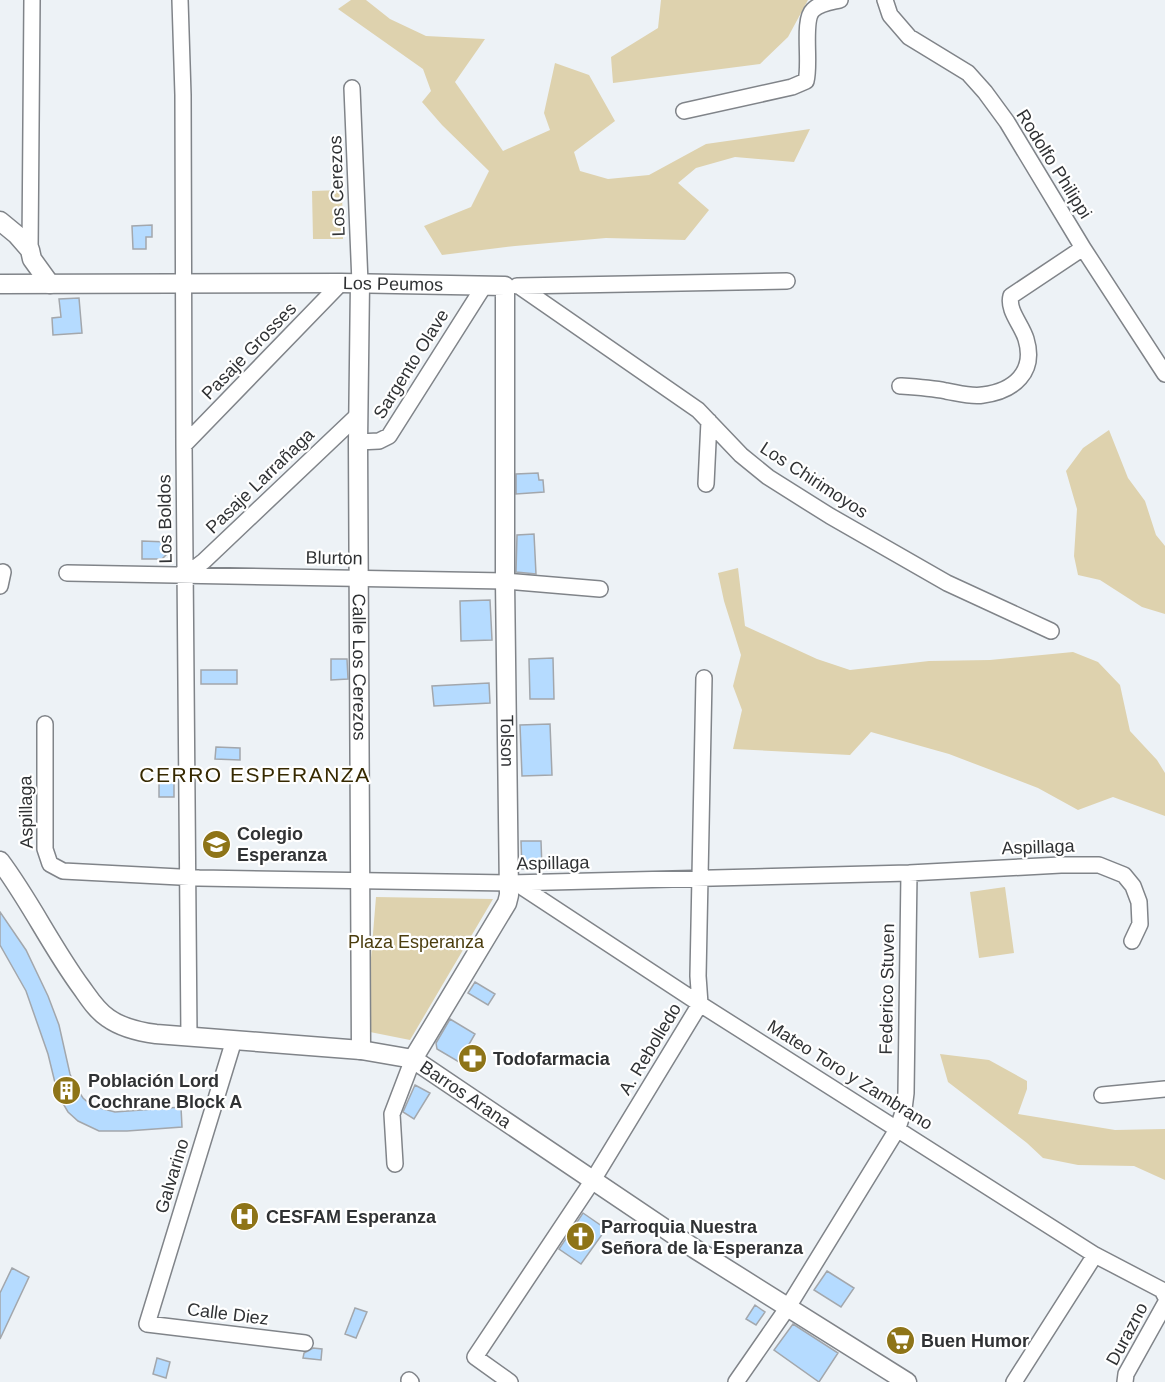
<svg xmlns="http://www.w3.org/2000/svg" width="1165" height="1382" viewBox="0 0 1165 1382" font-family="Arial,sans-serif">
	<rect width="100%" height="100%" fill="#edf2f6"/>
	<path fill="#ded2ae" d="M351,0H366L390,19L426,36L485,39L455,82L503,151L550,130L544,113L555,63L589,75L615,121L574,152L580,171L608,179L649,175L706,144L810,129L794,162L735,157L696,168L678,183L709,210L685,240L606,238L515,246L442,255L424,226L471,207L489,171L442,125L422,102L431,91L423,69L338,9Z
		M661,0H808L788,37L760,64L613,83L611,57L658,28Z
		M342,190L343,239H313L312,191Z
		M1109,430L1128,478L1145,501L1156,535L1165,546V614L1142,607L1100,580L1078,575L1074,556L1077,509L1066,471L1083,448Z
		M738,568L745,626L817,659L850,670L929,661L990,660L1073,652L1098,662L1120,685L1130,731L1157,760L1165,773V816L1113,797L1078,810L1038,788L949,754L871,732L850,755L733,749L742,710L733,686L741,655L724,601L718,573Z
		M1005,887L1014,953L979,958L970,892Z
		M376,897L493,899L410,1040L365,1031Z
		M940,1054L989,1060L1027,1081V1089L1018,1114L1115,1130L1165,1129V1180L1134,1166L1078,1165L1043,1158L1027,1143L948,1082Z"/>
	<path fill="#b5dbff" stroke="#a3a7ac" stroke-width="1.5" d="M152,225V237H146V249H133L132,226Z
		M79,298L82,333L53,335L52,318L61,317L59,299Z
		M538,473L539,480H543L544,492L516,494V474Z
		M534,534L536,574L516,572L517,535Z
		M142,541L167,542V554L162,559H142Z
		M490,600L492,640L461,641L460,601Z
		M553,658L554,699H530L529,659Z
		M331,659H347L348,679L331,680Z
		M201,670H237V684H201Z
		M489,683L490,703L434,706L432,686Z
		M550,724L552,775L522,776L520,725Z
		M216,747L240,748V760L215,759Z
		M174,781V797H159V782Z
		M521,841H541L542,869H522Z
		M0,912L26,950L48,996L59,1025L70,1074L75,1086L83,1098L92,1106L115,1112L181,1107L182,1127L127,1131H99L78,1121L68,1112L58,1095L48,1054L26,991L0,945Z
		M475,982L495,994L488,1005L468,993Z
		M450,1019L475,1034L468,1046L486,1056L476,1072L437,1049L436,1043Z
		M415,1085L430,1093L414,1119L403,1112Z
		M583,1213L606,1229L581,1264L559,1249Z
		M12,1268L29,1277L0,1339V1293Z
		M827,1271L854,1288L841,1307L814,1290Z
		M755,1305L765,1312L756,1325L746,1319Z
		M355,1308L367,1312L356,1338L345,1334Z
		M793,1324L838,1353L819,1382L774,1350Z
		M313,1348L322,1349L321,1360L303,1358L304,1353Z
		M157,1358L170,1362L166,1378L153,1374Z"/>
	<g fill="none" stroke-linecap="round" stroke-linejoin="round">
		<defs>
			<path id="minor" d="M180,0L183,95L184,445L189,1037
				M885,0L890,15L909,37L968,73L985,92L1007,122L1083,248L1165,374
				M352,88L360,283
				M684,111L792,87L806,81C811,63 802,20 813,10C820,3 831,2 840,0
				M30,250L32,0
				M517,286L787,281
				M519,286L698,410L741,455L768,477L830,516L947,583L1051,631
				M900,386C915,387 931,388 946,391C958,393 971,397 983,395C1014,391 1036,372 1026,339C1022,325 1007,310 1011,296L1083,248
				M358,442L379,441L389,436L484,286
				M184,445L341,283
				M706,484L709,421
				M67,573L505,581L600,589
				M186,575L204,561L359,414
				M0,586L3,572
				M45,724V849L50,864L63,871L199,878L510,883L909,873L1061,865H1099L1124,875L1133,886L1139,902L1140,924L1132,941
				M516,883L700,1004L1095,1255L1162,1290L1165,1296
				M234,1040L147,1324L305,1343
				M1102,1095L1165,1089
				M395,1164L392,1114L413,1059
				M409,1380L411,1382
				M510,1382L475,1357L593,1180L700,1004L698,976L704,678
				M736,1382L788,1307L898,1128L904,1109L906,1093L909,873
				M1014,1382L1095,1255
				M1125,1382L1126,1374L1165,1304"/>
			<g id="tertiary">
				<path d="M0,221L17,235L30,250L32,259L50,284"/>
				<path id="s1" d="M360,283L358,442L361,1050"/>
				<path id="s2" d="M0,284L341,283L505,286V581L509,895L507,903L413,1059"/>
				<path id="s3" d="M0,861C30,901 51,946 81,987C89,998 96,1010 108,1018C122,1028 140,1032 156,1034L361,1050L413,1059L695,1249L907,1382"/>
			</g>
		</defs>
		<use href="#minor" stroke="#808489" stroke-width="18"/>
		<use href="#tertiary" stroke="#808489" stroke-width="21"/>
		<use href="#minor" stroke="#fff" stroke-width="15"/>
		<use href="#tertiary" stroke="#fff" stroke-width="18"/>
	</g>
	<defs>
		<symbol id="school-disc" viewBox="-11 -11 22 22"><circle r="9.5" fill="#8e7418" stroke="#fff"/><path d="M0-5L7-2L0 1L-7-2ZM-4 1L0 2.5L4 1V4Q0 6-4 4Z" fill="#fff"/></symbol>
		<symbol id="pharmacy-disc" viewBox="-11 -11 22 22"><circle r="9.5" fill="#8e7418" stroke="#fff"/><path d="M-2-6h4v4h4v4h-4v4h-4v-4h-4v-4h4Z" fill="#fff"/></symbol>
		<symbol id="building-disc" viewBox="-11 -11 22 22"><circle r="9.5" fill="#8e7418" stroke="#fff"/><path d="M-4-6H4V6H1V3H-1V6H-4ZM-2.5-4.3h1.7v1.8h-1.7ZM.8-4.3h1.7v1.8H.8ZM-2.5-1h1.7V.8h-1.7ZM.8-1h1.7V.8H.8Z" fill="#fff"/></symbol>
		<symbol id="hospital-disc" viewBox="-11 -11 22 22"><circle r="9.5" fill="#8e7418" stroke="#fff"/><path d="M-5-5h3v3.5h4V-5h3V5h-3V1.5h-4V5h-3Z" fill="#fff"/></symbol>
		<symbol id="church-disc" viewBox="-11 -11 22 22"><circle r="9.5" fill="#8e7418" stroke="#fff"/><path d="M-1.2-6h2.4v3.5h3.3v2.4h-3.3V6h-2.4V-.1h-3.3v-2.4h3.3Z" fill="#fff"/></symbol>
		<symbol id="supermarket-disc" viewBox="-11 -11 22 22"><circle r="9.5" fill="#8e7418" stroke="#fff"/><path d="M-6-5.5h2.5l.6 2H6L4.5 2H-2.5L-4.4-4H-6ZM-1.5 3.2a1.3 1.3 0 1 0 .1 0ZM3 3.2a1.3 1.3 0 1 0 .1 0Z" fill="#fff"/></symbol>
	</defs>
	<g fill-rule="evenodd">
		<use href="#school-disc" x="200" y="828" width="33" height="33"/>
		<use href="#pharmacy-disc" x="456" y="1042" width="33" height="33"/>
		<use href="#building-disc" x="50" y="1074" width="33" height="33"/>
		<use href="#hospital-disc" x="228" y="1200" width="33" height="33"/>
		<use href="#church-disc" x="564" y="1220" width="33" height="33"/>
		<use href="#supermarket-disc" x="884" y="1324" width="33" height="33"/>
	</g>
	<g text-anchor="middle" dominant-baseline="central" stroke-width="4.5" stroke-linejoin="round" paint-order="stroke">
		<g font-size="18" fill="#303234" stroke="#fff">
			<text transform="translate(1054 164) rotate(58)">Rodolfo Philippi</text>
			<text transform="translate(337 186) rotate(-92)">Los Cerezos</text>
			<text stroke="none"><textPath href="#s2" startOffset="393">Los Peumos</textPath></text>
			<text transform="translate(249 351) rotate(-46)">Pasaje Grosses</text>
			<text transform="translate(411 364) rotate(-58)">Sargento Olave</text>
			<text transform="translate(814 480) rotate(33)">Los Chirimoyos</text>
			<text transform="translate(260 481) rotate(-44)">Pasaje Larrañaga</text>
			<text transform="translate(165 519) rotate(-91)">Los Boldos</text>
			<text transform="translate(334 558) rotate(1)">Blurton</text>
			<text stroke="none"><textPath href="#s1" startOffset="384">Calle Los Cerezos</textPath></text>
			<text stroke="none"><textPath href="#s2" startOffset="960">Tolson</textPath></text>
			<text transform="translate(26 812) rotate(-91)">Aspillaga</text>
			<text transform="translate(1038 847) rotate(-2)">Aspillaga</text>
			<text transform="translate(553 863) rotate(-1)">Aspillaga</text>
			<text transform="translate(887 989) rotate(-89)">Federico Stuven</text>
			<text transform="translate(650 1049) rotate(-59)">A. Rebolledo</text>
			<text transform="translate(850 1075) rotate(32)">Mateo Toro y Zambrano</text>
			<text stroke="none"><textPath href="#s3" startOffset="564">Barros Arana</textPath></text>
			<text transform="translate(172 1176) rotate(-73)">Galvarino</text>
			<text transform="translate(228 1314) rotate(7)">Calle Diez</text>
			<text transform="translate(1127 1334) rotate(-62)">Durazno</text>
		</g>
		<g font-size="18" font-weight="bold" fill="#303234" stroke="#fff" text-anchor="start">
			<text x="237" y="834">Colegio<tspan x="237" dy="21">Esperanza</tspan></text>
			<text x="493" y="1059">Todofarmacia</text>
			<text x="88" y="1081">Población Lord<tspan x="88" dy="21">Cochrane Block A</tspan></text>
			<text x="266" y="1217">CESFAM Esperanza</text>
			<text x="601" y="1227">Parroquia Nuestra<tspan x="601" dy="21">Señora de la Esperanza</tspan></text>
			<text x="921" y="1341">Buen Humor</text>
		</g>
		<g font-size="18" fill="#4b3d0e" stroke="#fff">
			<text x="416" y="942">Plaza Esperanza</text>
		</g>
		<g font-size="21" letter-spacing="1.5" fill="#362900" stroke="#fff">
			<text x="255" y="774">CERRO ESPERANZA</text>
		</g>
	</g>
</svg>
